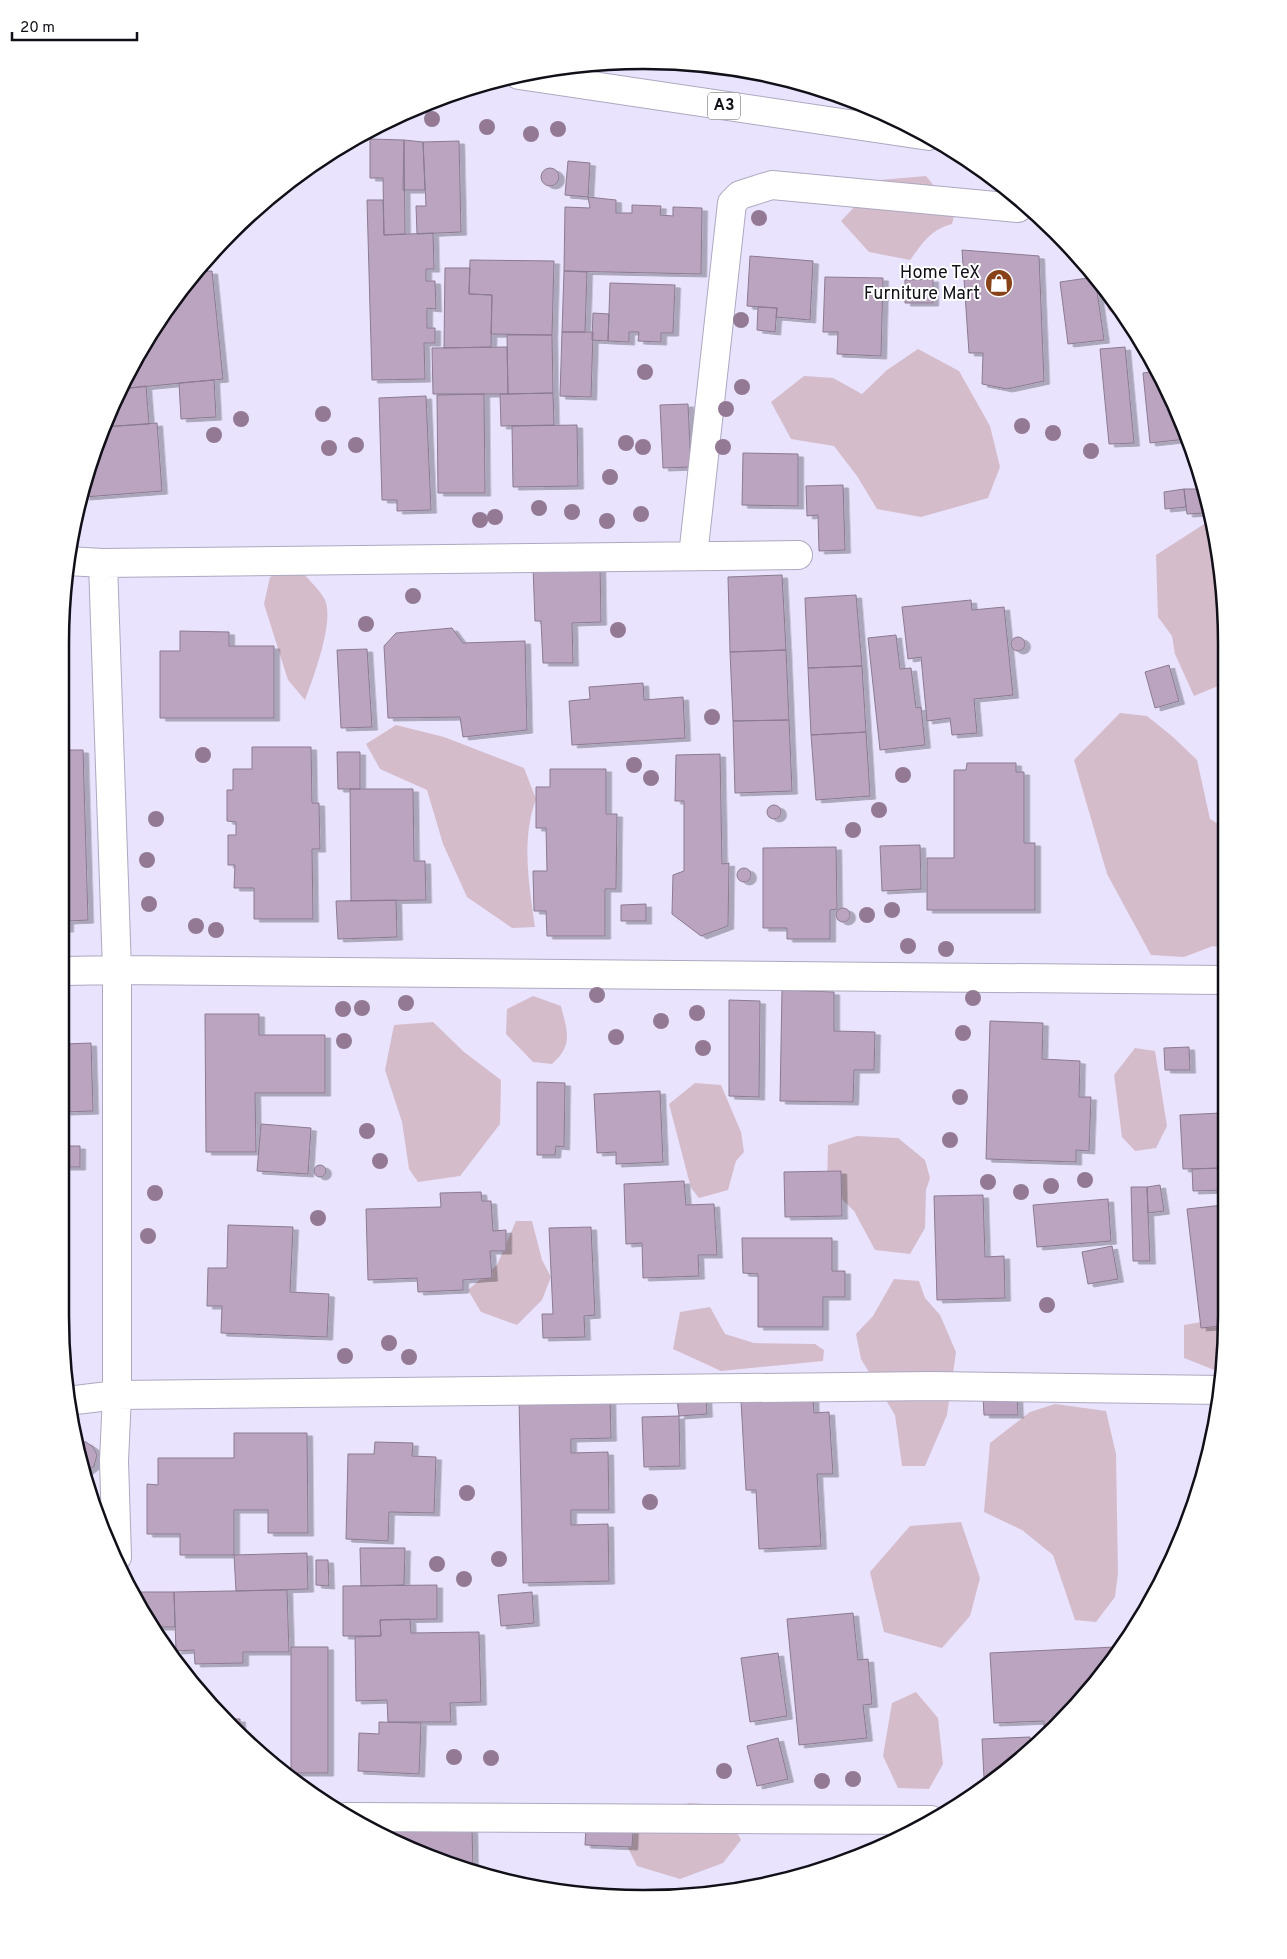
<svg xmlns="http://www.w3.org/2000/svg" width="1287" height="1959" viewBox="0 0 1287 1959" font-family="Overpass,sans-serif">
	<defs>
		<filter id="shadow"><feDropShadow dx="5.5" dy="3" stdDeviation="0" flood-color="#0004"/></filter>
	</defs>
	<rect width="100%" height="100%" fill="#e9e3fd"/>
	<path fill="#d5bccb" d="M926,176L955,212L952,224C931,229 922,244 910,260L869,252L841,221L880,180Z
		M1104,286L1107,289L1125,318L1122,319L1108,310Z
		M918,349L959,371L990,426L1000,467L988,498L921,517L877,509L857,476L834,446L791,439L771,402L804,376L833,378L862,394L887,370Z
		M1212,519L1226,606L1225,683L1194,696L1175,654L1172,636L1158,617L1156,555Z
		M299,569C307,578 318,588 324,598C336,618 313,679 305,700L288,680L264,604L270,577Z
		M1120,713L1147,716L1173,737L1197,760L1210,819L1225,828L1224,948L1213,946L1184,957L1151,955L1107,874L1074,760Z
		M396,725L444,737L524,768L536,799C521,840 529,884 535,927L512,928L467,897L443,844L427,790L380,769L366,744Z
		M533,996L561,1006C567,1031 574,1045 552,1064L533,1062L506,1034L507,1009Z
		M433,1022L464,1052L501,1080L500,1124L460,1176L418,1182L409,1169L402,1122L385,1070L394,1025Z
		M1135,1048L1155,1051L1167,1126L1156,1148L1135,1151L1122,1137L1114,1075Z
		M695,1083L721,1085L741,1132L744,1152L736,1161L728,1190L699,1198L691,1188L669,1104Z
		M857,1136L898,1138L925,1160L930,1178L926,1190L925,1228L910,1254L875,1250L854,1211L827,1185L828,1145Z
		M516,1221H532L542,1260L551,1277L542,1300L517,1325L481,1312L468,1290L497,1265Z
		M894,1279L919,1281L925,1298L940,1315L956,1352L947,1415L925,1466H902L895,1415L861,1359L856,1334L873,1316Z
		M710,1307L725,1334L754,1343L815,1344L824,1350L823,1361L721,1371L673,1349L680,1312Z
		M1212,1320L1222,1329V1373L1184,1358V1325Z
		M1055,1404L1106,1411L1116,1454L1118,1573L1115,1597L1096,1622L1075,1620L1053,1555L1022,1530L984,1512L990,1443L1030,1412Z
		M961,1522L980,1578L970,1616L942,1648L884,1632L870,1572L910,1526Z
		M916,1692L938,1718L943,1764L929,1789L898,1788L883,1756L892,1703Z
		M689,1803L722,1805L741,1840L723,1863L680,1879L637,1866L618,1828Z"/>
	<path fill="#baa4c0" stroke="#8b7b90" filter="url(#shadow)" d="M370,139L404,140L405,234L384,235L383,178H370Z
		M404,140L423,142L425,190H403Z
		M459,141L461,232L417,234L416,206H426L423,142Z
		M568,161L590,163L588,197L565,195Z
		M541 177a9 9 0 1 1 18 0a9 9 0 1 1-18 0Z
		M588,197L616,200V213H632V205L661,206L660,215L673,216V207L702,208L701,274L564,271L565,207L590,208Z
		M367,200H383L384,235L433,233L434,269H426V281H435L436,309L427,308V328H435V343H424L425,379L372,380Z
		M962,250L1039,256L1044,381L1007,389L982,384L983,353H969Z
		M750,256L813,261L810,320L776,317L777,308L747,306Z
		M470,260L554,261L552,335L491,334L492,295L469,294Z
		M445,268H470L469,294L492,295L491,347L444,348Z
		M212,271L223,379L120,389L138,352L195,272Z
		M564,271L587,272L585,332H562Z
		M825,277L883,278L881,356L837,354L838,332H823Z
		M1095,277L1104,340L1068,344L1060,282Z
		M933,279V303H905V280Z
		M610,283L675,285L673,333H661V342L638,341L639,332H629V342L608,341Z
		M758,307L777,308L775,332L757,330Z
		M593,313L609,314L608,341L592,340Z
		M562,332H593L591,397L560,396Z
		M507,335H552L553,393L508,394Z
		M507,347L508,394H433L432,348Z
		M1125,347L1134,443L1109,444L1100,349Z
		M1158,371L1167,386L1187,439L1150,443L1143,373Z
		M214,380L216,417L181,419L179,383Z
		M146,386L149,424L103,427L120,389Z
		M553,393L554,425L501,426L500,394Z
		M484,394L485,493H438L437,395Z
		M426,396L431,510L397,511V500H382L379,398Z
		M688,404L691,467L663,468L660,405Z
		M157,423L162,491L84,497L103,427Z
		M577,425L578,486L513,487L512,426Z
		M743,453L798,454V506L742,505Z
		M843,485L845,550L819,551L818,515L807,516L806,486Z
		M1184,489L1186,507L1165,509L1164,492Z
		M1184,489H1200L1203,513L1187,514Z
		M600,565L601,622L572,623L573,663H543L541,621H535L533,567Z
		M782,575L786,650L730,652L728,577Z
		M856,595L862,666L808,668L805,598Z
		M971,600L972,610L1004,607L1013,695L974,699L977,733L952,735L950,718L927,721L921,657L908,659L902,607Z
		M452,628L463,643L525,641L527,730L463,737L460,717L388,718L384,646L396,633Z
		M180,631L229,632V646H274V718H160V651H180Z
		M896,635L900,669L911,668L916,708L921,707L925,745L880,750L868,638Z
		M1011 644a7 7 0 1 1 14 0a7 7 0 1 1-14 0Z
		M367,649L372,727L341,728L337,650Z
		M786,650L789,720L733,721L730,652Z
		M1169,665L1179,701L1155,708L1145,672Z
		M862,666L866,732L811,735L808,668Z
		M643,683L644,700L683,697L685,738L572,745L569,701L590,699L589,687Z
		M789,720L792,791L735,793L733,721Z
		M866,732L870,796L816,800L811,735Z
		M252,747H311L312,803H319L320,849H312L313,919H254V888H234L235,865H228V835H236V822L227,821V790H233V769H252Z
		M65,750H83L88,920L68,921V929H65Z
		M337,752H360V789H338Z
		M720,754L722,864L729,863L728,926L701,936L672,914L673,875L684,871V801H675L676,755Z
		M967,763H1016V772H1024V843H1035V910H927V858H954V770H966Z
		M550,769H606V814H617L616,889H605V936H547L546,911H534L533,871H547L546,828H536V787H550Z
		M350,789H413L414,861H425L426,900L351,901Z
		M767 812a7 7 0 1 1 14 0a7 7 0 1 1-14 0Z
		M920,845L921,889L882,891L880,846Z
		M836,847L837,909L830,910V939H787V928H763V848Z
		M737 875a7 7 0 1 1 14 0a7 7 0 1 1-14 0Z
		M396,900L397,937L338,939L336,901Z
		M646,904V921H621V905Z
		M836 915a7 7 0 1 1 14 0a7 7 0 1 1-14 0Z
		M782,990L834,992V1031L875,1032L874,1070H854L853,1102L780,1101Z
		M729,1000L760,1001L759,1097L729,1096Z
		M205,1014H259V1035H325V1093H255L256,1152H206Z
		M990,1021L1043,1023L1042,1059L1080,1061L1079,1097H1091L1089,1151L1076,1150V1162L986,1159Z
		M91,1043L93,1111L65,1112V1044Z
		M1189,1047L1190,1070H1165L1164,1048Z
		M1219,1067H1224L1223,1168L1183,1169L1180,1115L1221,1113Z
		M537,1082L565,1083L564,1147L556,1146L555,1155H537Z
		M660,1091L663,1162L616,1164V1152L597,1153L594,1094Z
		M261,1124L311,1128L308,1174L257,1171Z
		M65,1146H80V1167H65Z
		M314 1171a6 6 0 1 1 12 0a6 6 0 1 1-12 0Z
		M1223,1168V1190L1193,1191L1192,1169Z
		M841,1171L842,1216L785,1217L784,1172Z
		M684,1181L686,1205L714,1204L717,1255H698L699,1276L643,1278L642,1243L626,1244L624,1184Z
		M1160,1185L1164,1211L1148,1213L1147,1187Z
		M1131,1187H1147L1150,1261H1133Z
		M481,1192L482,1201H491L493,1231L506,1230V1251H490L492,1278L463,1280V1290L418,1292L417,1278L368,1280L366,1209L441,1207L440,1193Z
		M983,1195L985,1257L1004,1256L1005,1298L937,1300L934,1196Z
		M1108,1199L1111,1241L1037,1247L1033,1205Z
		M1223,1205L1222,1326L1201,1328L1187,1209Z
		M228,1225L293,1227L290,1292L329,1294L327,1337L221,1333L222,1306H207L208,1268H227Z
		M591,1227L595,1315L584,1316L585,1337L543,1338L542,1314H553L549,1228Z
		M742,1238H832V1271H845V1297H823V1327H758V1274L743,1273Z
		M1112,1246L1118,1279L1088,1284L1082,1252Z
		M706,1396L707,1414L679,1416L677,1398Z
		M983,1396H1017L1018,1415H984Z
		M610,1397L611,1438L571,1439V1453L608,1452L609,1510H571V1525L608,1524L609,1581L523,1583L519,1399Z
		M813,1397L814,1413L829,1412L833,1474H817L821,1546L759,1549L756,1490H746L741,1401Z
		M679,1416L680,1466L644,1467L642,1417Z
		M234,1433H307L308,1533H268V1510H234V1555H180V1534H147V1484L158,1485V1458H234Z
		M78,1441L86,1442L93,1447L97,1455L94,1466L85,1473Z
		M375,1442L413,1443L412,1456L436,1457L434,1513L389,1512L388,1541L346,1539L348,1454H374Z
		M360,1548H405L404,1585L361,1586Z
		M307,1553L308,1589L236,1591L234,1555Z
		M316,1560H328L329,1586L316,1585Z
		M437,1585V1619L380,1620L381,1636H343V1586Z
		M287,1590L289,1652H243V1663L195,1664L194,1650L176,1651L174,1592Z
		M141,1592H174L175,1627H152L141,1604Z
		M532,1592L534,1623L501,1626L498,1595Z
		M853,1613L858,1660L868,1659L872,1704L863,1705L867,1738L799,1745L787,1619Z
		M410,1619L411,1633L479,1632L481,1702L450,1703L451,1722H388L387,1700L356,1701L355,1637L381,1636L380,1620Z
		M291,1647H328V1773H291Z
		M1115,1647V1654L1082,1700L1044,1734V1721L994,1723L990,1653Z
		M778,1653L787,1716L750,1722L741,1658Z
		M225,1719H240V1733Z
		M379,1722L421,1723L419,1774L358,1771L359,1733L379,1734Z
		M1030,1737L1031,1745L994,1777L984,1778L982,1739Z
		M778,1738L788,1779L757,1786L747,1746Z
		M472,1827L473,1871L456,1868L392,1839V1828Z
		M586,1827L633,1829L632,1847L585,1845Z"/>
	<g fill="none" stroke-linecap="round" stroke-linejoin="round">
		<defs>
			<path id="minor" d="M693,556L732,203L740,195L772,185L1018,208L1019,198
				M67,561L103,563L798,555
				M103,563L117,970V1395L114,1461L117,1557
				M65,971L117,970L1224,980
				M67,1401L117,1395L932,1386L1222,1390
				M346,1817L931,1820"/>
			<path id="primary" d="M519,75L929,136"/>
		</defs>
		<use href="#minor" stroke="#aea8c0" stroke-width="30"/>
		<use href="#primary" stroke="#aea8c0" stroke-width="30"/>
		<use href="#minor" stroke="#fff" stroke-width="28"/>
		<use href="#primary" stroke="#fff" stroke-width="28"/>
	</g>
	<g fill="#937994">
		<circle cx="432" cy="119" r="8"/>
		<circle cx="487" cy="127" r="8"/>
		<circle cx="558" cy="129" r="8"/>
		<circle cx="531" cy="134" r="8"/>
		<circle cx="759" cy="218" r="8"/>
		<circle cx="741" cy="320" r="8"/>
		<circle cx="645" cy="372" r="8"/>
		<circle cx="742" cy="387" r="8"/>
		<circle cx="726" cy="409" r="8"/>
		<circle cx="323" cy="414" r="8"/>
		<circle cx="241" cy="419" r="8"/>
		<circle cx="1022" cy="426" r="8"/>
		<circle cx="1053" cy="433" r="8"/>
		<circle cx="214" cy="435" r="8"/>
		<circle cx="626" cy="443" r="8"/>
		<circle cx="356" cy="445" r="8"/>
		<circle cx="643" cy="447" r="8"/>
		<circle cx="723" cy="447" r="8"/>
		<circle cx="329" cy="448" r="8"/>
		<circle cx="1091" cy="451" r="8"/>
		<circle cx="610" cy="477" r="8"/>
		<circle cx="539" cy="508" r="8"/>
		<circle cx="572" cy="512" r="8"/>
		<circle cx="641" cy="514" r="8"/>
		<circle cx="495" cy="517" r="8"/>
		<circle cx="480" cy="520" r="8"/>
		<circle cx="607" cy="521" r="8"/>
		<circle cx="413" cy="596" r="8"/>
		<circle cx="366" cy="624" r="8"/>
		<circle cx="618" cy="630" r="8"/>
		<circle cx="712" cy="717" r="8"/>
		<circle cx="203" cy="755" r="8"/>
		<circle cx="634" cy="765" r="8"/>
		<circle cx="903" cy="775" r="8"/>
		<circle cx="651" cy="778" r="8"/>
		<circle cx="879" cy="810" r="8"/>
		<circle cx="156" cy="819" r="8"/>
		<circle cx="853" cy="830" r="8"/>
		<circle cx="147" cy="860" r="8"/>
		<circle cx="149" cy="904" r="8"/>
		<circle cx="892" cy="910" r="8"/>
		<circle cx="867" cy="915" r="8"/>
		<circle cx="196" cy="926" r="8"/>
		<circle cx="216" cy="930" r="8"/>
		<circle cx="908" cy="946" r="8"/>
		<circle cx="946" cy="949" r="8"/>
		<circle cx="597" cy="995" r="8"/>
		<circle cx="973" cy="998" r="8"/>
		<circle cx="406" cy="1003" r="8"/>
		<circle cx="362" cy="1008" r="8"/>
		<circle cx="343" cy="1009" r="8"/>
		<circle cx="697" cy="1013" r="8"/>
		<circle cx="661" cy="1021" r="8"/>
		<circle cx="963" cy="1033" r="8"/>
		<circle cx="616" cy="1037" r="8"/>
		<circle cx="344" cy="1041" r="8"/>
		<circle cx="703" cy="1048" r="8"/>
		<circle cx="960" cy="1097" r="8"/>
		<circle cx="367" cy="1131" r="8"/>
		<circle cx="950" cy="1140" r="8"/>
		<circle cx="380" cy="1161" r="8"/>
		<circle cx="1085" cy="1180" r="8"/>
		<circle cx="988" cy="1182" r="8"/>
		<circle cx="1051" cy="1186" r="8"/>
		<circle cx="1021" cy="1192" r="8"/>
		<circle cx="155" cy="1193" r="8"/>
		<circle cx="318" cy="1218" r="8"/>
		<circle cx="148" cy="1236" r="8"/>
		<circle cx="1047" cy="1305" r="8"/>
		<circle cx="389" cy="1343" r="8"/>
		<circle cx="345" cy="1356" r="8"/>
		<circle cx="409" cy="1357" r="8"/>
		<circle cx="467" cy="1493" r="8"/>
		<circle cx="650" cy="1502" r="8"/>
		<circle cx="499" cy="1559" r="8"/>
		<circle cx="437" cy="1564" r="8"/>
		<circle cx="464" cy="1579" r="8"/>
		<circle cx="454" cy="1757" r="8"/>
		<circle cx="491" cy="1758" r="8"/>
		<circle cx="724" cy="1771" r="8"/>
		<circle cx="853" cy="1779" r="8"/>
		<circle cx="822" cy="1781" r="8"/>
	</g>
	<defs>
		<symbol id="shop-disc" viewBox="-11 -11 22 22"><circle r="9.5" fill="#87421a" stroke="#fff"/><path d="M-5-2.5h2.3a2.7 3.5 0 0 1 5.4 0H5L5.5 6h-11ZM-1.5-2.5h3a1.5 2.3 0 0 0-3 0Z" fill="#fff"/></symbol>
	</defs>
	<g fill-rule="evenodd">
		<use href="#shop-disc" x="983" y="267" width="32" height="32"/>
	</g>
	<g text-anchor="middle" dominant-baseline="central" stroke-width="4" stroke-linejoin="round" paint-order="stroke">
		<rect fill="#fff" stroke="#58575d" stroke-width="1" x="708" y="92.5" width="32" height="27" rx="4"/>
		<g font-size="16" font-weight="bold" fill="#110f18">
			<text x="724" y="106">A3</text>
		</g>
		<g font-size="18" fill="#110f18" stroke="#fff" text-anchor="end">
			<text x="980" y="273">Home TeX<tspan x="980" dy="21">Furniture Mart</tspan></text>
		</g>
	</g>
	<path d="M0 0H1287V1959H0ZM643 69H644A574 574 0 0 1 1218 643V1316A574 574 0 0 1 644 1890H643A574 574 0 0 1 69 1316V643A574 574 0 0 1 643 69Z" fill="#fff" fill-rule="evenodd"/>
	<path fill="none" stroke="#110f18" stroke-width="2.5" d="M643 69H644A574 574 0 0 1 1218 643V1316A574 574 0 0 1 644 1890H643A574 574 0 0 1 69 1316V643A574 574 0 0 1 643 69Z"/>
	<path d="M12 32v8h125v-8" fill="none" stroke="#110f18" stroke-width="2.5"/>
	<text x="20" y="32" font-size="15" fill="#110f18" stroke="#ffffff" stroke-width="4" paint-order="stroke">20 m</text>
</svg>
